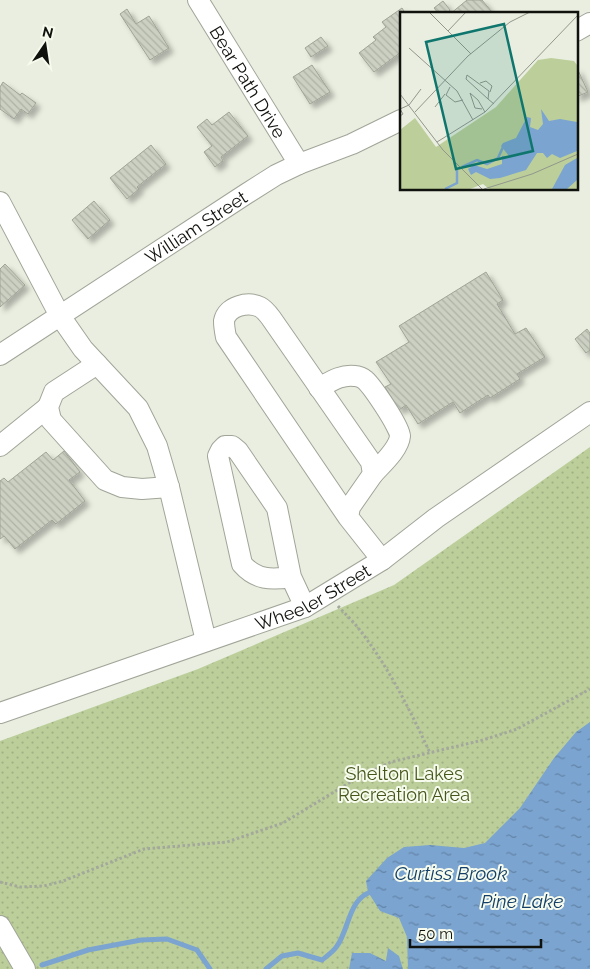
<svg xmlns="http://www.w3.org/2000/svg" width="590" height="969" viewBox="0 0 590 969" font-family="Raleway,sans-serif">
	<defs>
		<pattern id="park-dots" width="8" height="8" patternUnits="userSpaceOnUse" patternTransform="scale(1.25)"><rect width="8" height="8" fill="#bccf9a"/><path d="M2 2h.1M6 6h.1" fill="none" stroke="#a1b184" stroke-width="1.8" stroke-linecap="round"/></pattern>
		<pattern id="water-ripples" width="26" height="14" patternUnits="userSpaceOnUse" patternTransform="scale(1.25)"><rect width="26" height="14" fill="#7ba4d0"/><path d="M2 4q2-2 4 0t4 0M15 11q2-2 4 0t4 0" fill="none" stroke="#6384a7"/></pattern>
		<pattern id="building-back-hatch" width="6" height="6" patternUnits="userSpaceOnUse" patternTransform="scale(1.25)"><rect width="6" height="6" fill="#cbd0c2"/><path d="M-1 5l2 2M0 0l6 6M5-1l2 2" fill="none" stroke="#adb2a6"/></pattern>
		<filter id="shadow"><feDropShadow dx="4.5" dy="4.5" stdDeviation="2.5" flood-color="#0004"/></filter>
	</defs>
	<rect width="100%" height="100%" fill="#e9eee0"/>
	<path fill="url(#park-dots)" d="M590,447V969H0V741L198,669L394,585Z"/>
	<path fill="url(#water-ripples)" d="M590,722V969H408L407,937L399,918L380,911L368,892L366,881L387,858L404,847L430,845L464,848L485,843L520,808L554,758L576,732Z
		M388,948L399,956L403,969H349L352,953H370L386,961Z"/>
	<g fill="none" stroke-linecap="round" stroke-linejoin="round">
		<path stroke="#7ba4d0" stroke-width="5" d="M42,965L88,950L141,940L167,939L197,950L210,969
			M266,969L282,956L298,953L322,960C327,956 334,951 337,946C350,928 348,897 374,891"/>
	</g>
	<path fill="url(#building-back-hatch)" stroke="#9fa496" filter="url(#shadow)" d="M467,0H482L492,12L489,14H450Z
		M443,1L450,10L446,14H439L434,8Z
		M402,8L406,14H401V52L374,72L359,53L376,40L373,37L386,27L382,22Z
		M127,9L136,24L149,16L169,48L150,60L120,14Z
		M321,37L328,46L311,57L305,48Z
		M312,65L330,92L310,104L293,77Z
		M576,68H577L588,92L576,97Z
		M3,82L20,95L22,93L36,103L28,114L21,109L14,119L0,109V87Z
		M229,112L248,136L221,157L223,161L215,167L204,152L212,146L197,127L207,119L212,125Z
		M151,145L166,164L137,187L139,189L127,199L110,178Z
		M94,201L110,220L88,239L72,220Z
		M5,264L25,285L0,307V269Z
		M486,272L503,300L497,304L515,334L526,328L545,357L517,374L520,379L490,398L488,395L460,413L453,402L418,424L406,405L399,410L385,387L391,384L376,362L409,342L399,326Z
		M587,329L590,333V350L586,353L575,339Z
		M64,451L80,472L69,480L85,501L56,524L52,520L15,549L4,536L0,539V481L4,478L8,482L46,452L53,460Z"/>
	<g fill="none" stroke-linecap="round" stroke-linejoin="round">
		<defs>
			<g id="minor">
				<path id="s1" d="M198,0L299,164"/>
				<path d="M576,31L590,23"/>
				<path d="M0,202L60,316L83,349L138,408L157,446L169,487L206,641"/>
				<path id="s2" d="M0,355L246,194L276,175L299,164L352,144L401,120"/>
				<path d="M97,364L54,392L48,407L51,420L105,480L122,487L142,489L169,487"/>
				<path d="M319,388C330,382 341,374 355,376C358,376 363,378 365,380C372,386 400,427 400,436C399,449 382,464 373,474"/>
				<path d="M0,446L48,407"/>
				<path d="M348,517L350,507L373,474L371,462L271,318C268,314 264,309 260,307C248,301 227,306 224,321C224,327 225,332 226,337L348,517L382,560"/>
				<path d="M291,577C271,580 256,580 242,564L218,456L221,450L225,446H232L238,451L277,508L291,577L305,607"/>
				<path id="s3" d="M0,713L305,607L382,560L436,518L590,412"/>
				<path d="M0,926L25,969"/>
			</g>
		</defs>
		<use href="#minor" stroke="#a0a598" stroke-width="22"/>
		<path stroke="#a3a79c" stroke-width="3" stroke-dasharray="2.5 2.5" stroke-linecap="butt" d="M338,606C345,614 353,621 359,629C388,666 410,710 430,753
			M0,882L20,887L44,886L63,881L144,849L227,842L283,823L357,778L391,762L483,740L517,729L590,689"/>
		<use href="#minor" stroke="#fff" stroke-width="20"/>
	</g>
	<g text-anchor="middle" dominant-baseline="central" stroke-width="4" stroke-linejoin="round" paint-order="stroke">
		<g font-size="18" fill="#10120d" stroke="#f6fbed">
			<text stroke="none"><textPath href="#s1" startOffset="96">Bear Path Drive</textPath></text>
			<text stroke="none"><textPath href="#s2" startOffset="234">William Street</textPath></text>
			<text stroke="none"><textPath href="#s3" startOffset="334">Wheeler Street</textPath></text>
		</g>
		<g font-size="18" fill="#46571b" stroke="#f6fbed">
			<text x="404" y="773">Shelton Lakes<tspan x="404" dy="21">Recreation Area</tspan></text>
		</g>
		<g font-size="19" font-style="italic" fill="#123e68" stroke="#f6fbed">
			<text x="451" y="873">Curtiss Brook</text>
			<text x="522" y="901">Pine Lake</text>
		</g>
	</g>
	<g transform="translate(400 12)">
		<rect width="178" height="178" fill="#e9eee0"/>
		<path d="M151,46L174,49L177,53V177H89L83,172L70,177H0V118L15,106L36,135L96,95L138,48Z" fill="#bccf9a"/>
		<path d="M141,97L149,109L160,107L177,110V139L160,146L152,142L147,146L143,141H137L126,158L100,166L90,167L76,160L71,163L68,157L74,153L87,157L102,152V144H109L101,134L103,131L116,126L127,105L131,106L130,115L138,118L143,112ZM177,146V168L167,177H152L165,153Z" fill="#7ba4d0"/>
		<path fill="none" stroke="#7ba4d0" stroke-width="2.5" d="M62,155L77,148L87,152L98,146L103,135M45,177L57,171V158"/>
		<path fill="none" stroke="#92968c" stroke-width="1" d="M29,0L71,42M48,19L66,0M9,36L57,79L73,108M80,71L86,69L92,74L90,80M50,75L46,83L55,90L63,88M0,82L43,138L82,177M88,87L89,79L67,63L66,67L88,87L94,92M35,95L45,82M82,97L75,96L70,81L78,88L85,100M15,100L68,44L110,10L130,0M0,104L3,102L0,97L9,93L21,77M37,130L85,100L178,3M84,177L132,162L178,142"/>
		<path fill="#0f766e" fill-opacity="0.15" stroke="#0f766e" stroke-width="2.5" d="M104,12L133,139L56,157L26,30Z"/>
		<rect width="178" height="178" fill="none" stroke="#10120d" stroke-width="2.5"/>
	</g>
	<g transform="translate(45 45) rotate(13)" stroke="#f6fbed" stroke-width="4" paint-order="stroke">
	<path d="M0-4L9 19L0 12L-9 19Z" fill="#10120d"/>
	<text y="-8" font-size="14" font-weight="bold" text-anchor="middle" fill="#10120d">N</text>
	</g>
	<path d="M410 939v8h131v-8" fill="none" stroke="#10120d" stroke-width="2.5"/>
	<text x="418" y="939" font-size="15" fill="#10120d" stroke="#f6fbed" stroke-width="4" paint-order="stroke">50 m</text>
</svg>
